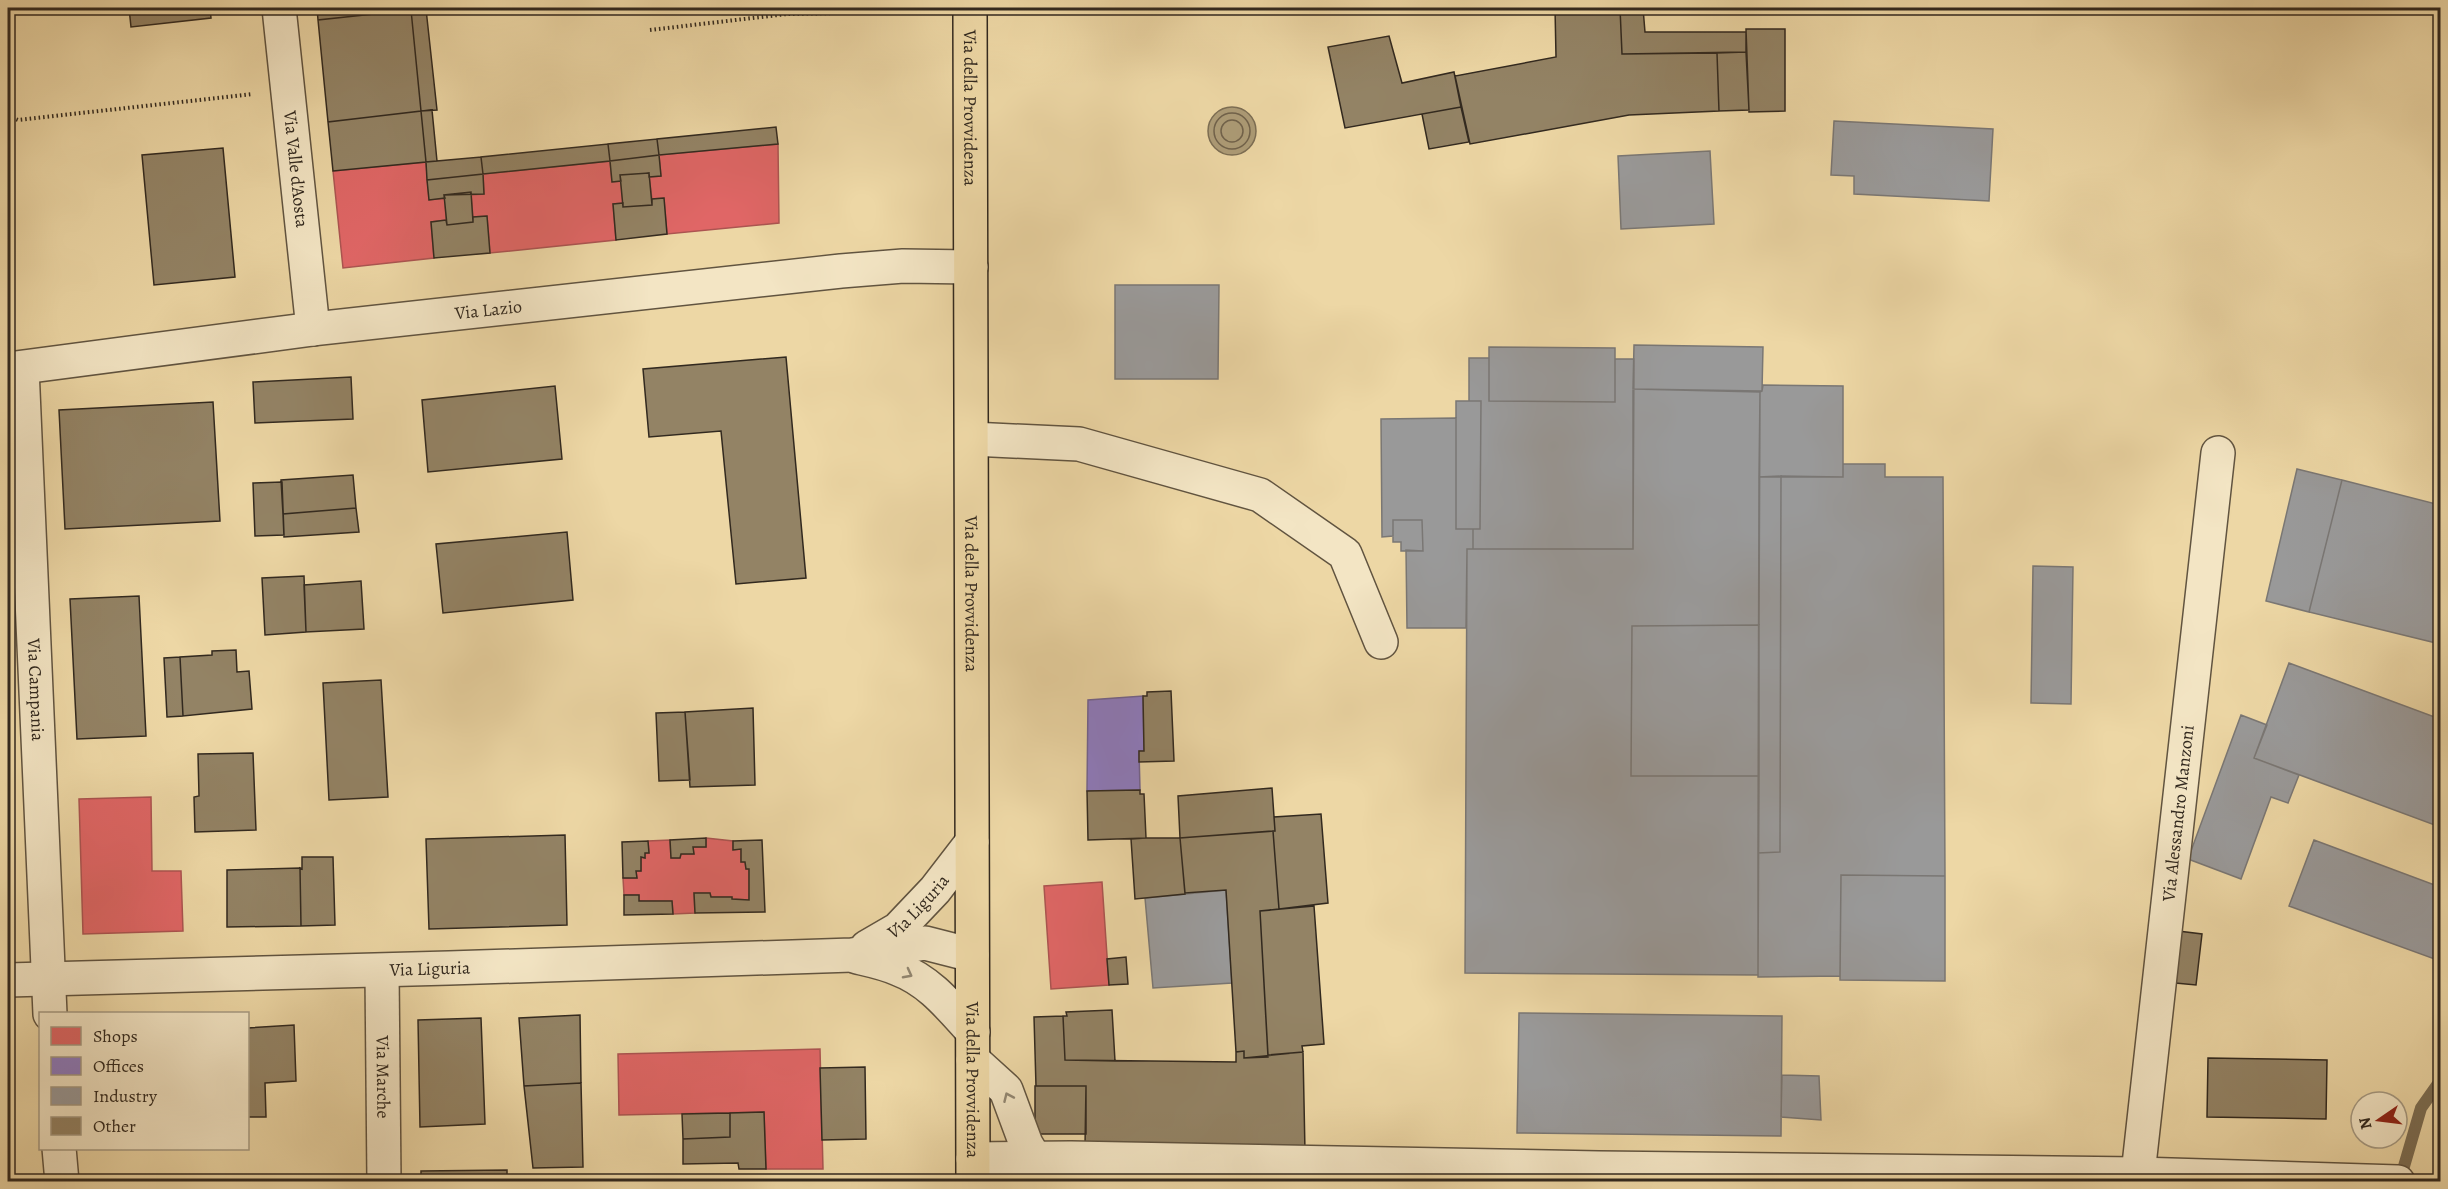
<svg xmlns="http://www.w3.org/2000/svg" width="2448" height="1189" viewBox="0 0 2448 1189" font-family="Alegreya,serif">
	<rect width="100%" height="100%" fill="#edd7a5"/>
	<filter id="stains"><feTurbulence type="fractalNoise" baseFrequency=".00333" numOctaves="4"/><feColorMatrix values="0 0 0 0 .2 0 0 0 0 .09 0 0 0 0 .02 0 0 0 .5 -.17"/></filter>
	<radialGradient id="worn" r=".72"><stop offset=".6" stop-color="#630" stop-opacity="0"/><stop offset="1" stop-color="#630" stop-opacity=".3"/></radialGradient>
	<path fill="#ad9c77" stroke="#7c6e54" stroke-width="1.5" d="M1208 131a24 24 0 1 1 48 0a24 24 0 1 1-48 0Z"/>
	<path fill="#e06666" stroke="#ac5451" stroke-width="1.5" d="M778,144L779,223L667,234L664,198L652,199L649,177L661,176L659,155Z
		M610,161L612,182L621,181L623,203L613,204L616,240L490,253L487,216L473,217L471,195L484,194L483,174Z
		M426,162L429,200L445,198L446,220L431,222L434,258L343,268L333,171Z
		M151,797L152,871H181L183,931L83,934L79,799Z
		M706,838L733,841V850L741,849V862H745L746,869H749V900L732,899V897H711L710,893H694L695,913L673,914L672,901H639V895H624L623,878H637L636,871H641V857L645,858V853H649L648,841L670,840L671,858H680L681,854H694L693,847H706Z
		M1102,882L1109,985L1051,989L1044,886Z
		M820,1049L823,1169H766L764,1112L619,1115L618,1054Z"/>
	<path fill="#8e7cc3" stroke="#726392" stroke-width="1.5" d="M1143,696L1144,751H1139L1140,790L1087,791L1088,700Z"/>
	<path fill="#999" stroke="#7a7774" stroke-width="1.5" d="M1834,121L1993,129L1989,201L1854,194V176L1831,175Z
		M1710,151L1714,224L1621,229L1618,156Z
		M1115,285H1219L1218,379H1115Z
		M1634,345L1763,347L1762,391L1633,389Z
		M1489,347L1615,348V402L1489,401Z
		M1469,358H1489V401L1615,402V359H1634L1633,549H1473V529H1480L1481,401H1469Z
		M1763,385L1843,386V477H1759L1760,392L1762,391Z
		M1633,389L1760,392L1759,625L1632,626L1631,776H1759L1758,975L1465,973L1467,549H1633Z
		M1456,401H1481L1480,529H1456Z
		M1456,418V529H1473V549H1467L1466,628H1407L1406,550L1423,551L1422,520H1393V536L1382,537L1381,419Z
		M1843,464H1885V477H1943L1945,876L1841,875L1840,976L1758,977V853L1780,852L1781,476L1843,477Z
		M2297,469L2342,480L2309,612L2266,601Z
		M1781,476L1780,852L1758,853L1759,477Z
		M2342,480L2440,505V644L2309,612Z
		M1393,520H1422L1423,551H1401V542H1393Z
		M2033,566L2073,567L2071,704L2031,703Z
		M1759,625V776H1631L1632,626Z
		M2289,663L2440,719V827L2254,758Z
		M2241,715L2267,725L2254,758L2299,775L2288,803L2271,797L2241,879L2188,859Z
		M2314,840L2440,887V961L2289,906Z
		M1841,875L1945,876V981L1840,980Z
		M1226,890L1232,983L1153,988L1145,898Z
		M1519,1013L1782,1016L1781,1136L1517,1133Z
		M1782,1075L1819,1076L1821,1120L1781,1117Z"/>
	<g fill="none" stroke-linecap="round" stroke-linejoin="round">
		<path stroke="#70624b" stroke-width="1.5" d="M1214 131a18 18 0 1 1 36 0a18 18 0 1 1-36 0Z
			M1221 131a11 11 0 1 1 22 0a11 11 0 1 1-22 0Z"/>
		<path stroke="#7c6e54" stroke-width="12" d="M2400,1180L2421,1108L2440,1081"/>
	</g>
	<path fill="#938365" stroke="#32291f" stroke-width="1.5" d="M8,8H50L8,12Z
		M129,8H210L211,18L131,27Z
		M317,8H411V10L318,20Z
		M1555,8H1620L1622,54L1717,53L1719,111L1629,115L1470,144L1455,76L1556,57Z
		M1620,8H1643L1645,32H1746V52L1622,54Z
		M426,9L437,110L421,111L411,10Z
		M411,10L421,111L328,122L318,20Z
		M1746,29H1785V111L1749,112Z
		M1389,36L1402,83L1454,72L1461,107L1345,128L1328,47Z
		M1746,52L1749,110L1719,111L1717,53Z
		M1461,107L1469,142L1429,149L1422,114Z
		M432,110L437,161L426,162L421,111Z
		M421,111L426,162L333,171L328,122Z
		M776,127L778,144L659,155L657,139Z
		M657,139L659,155L610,161L608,144Z
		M608,144L610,161L483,174L481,157Z
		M223,148L235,277L154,285L142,155Z
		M659,155L661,176L649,177V173L620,175L621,181L612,182L610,161Z
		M481,157L483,174L427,180L426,162Z
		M649,173L652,205L623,207L620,175Z
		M483,174L484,194L444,195L445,198L429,200L427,180Z
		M471,192L473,222L447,225L444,195Z
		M664,198L667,234L616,240L613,204L623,203V207L652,205V199Z
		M487,216L490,253L434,258L431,222L446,220L447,225L473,222V217Z
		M786,357L806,578L736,584L721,431L649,437L643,369Z
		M351,377L353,419L255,423L253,382Z
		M555,386L562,459L428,472L422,400Z
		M213,402L220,521L65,529L59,410Z
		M353,475L356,508L283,514L281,480Z
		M282,482L284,535L255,536L253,483Z
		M356,508L359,532L284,537L283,514Z
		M567,532L573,600L443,613L436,544Z
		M304,576L306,632L265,635L262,578Z
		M361,581L364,629L306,632L304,585Z
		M139,596L146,736L77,739L70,599Z
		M236,650L237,672L249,671L252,709L183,716L180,657L212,655V651Z
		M180,657L183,716L167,717L164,658Z
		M381,680L388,797L329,800L323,683Z
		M1171,691L1174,761L1139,762V751H1144L1143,696H1147V692Z
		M753,708L755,785L690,787L685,712Z
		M685,712L690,780L659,781L656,713Z
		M253,753L256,830L195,832L194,797L199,796L198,754Z
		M1272,788L1275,831L1180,838L1178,796Z
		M1140,790V794H1144L1146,838L1088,840L1087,791Z
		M1321,814L1328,903L1279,909L1273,831H1275L1274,817Z
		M1273,831L1279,909L1260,911L1268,1057L1244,1058V1051L1236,1052L1226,890L1185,893L1180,838Z
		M565,835L567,925L429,929L426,839Z
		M706,838V847H693L694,854H681L680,858H671L670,840Z
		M1146,838H1180L1185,894L1135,899L1131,839Z
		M762,840L765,912L695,913L694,893H710L711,897H732V899L749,900V869H746L745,862H741V849L733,850V841Z
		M648,841L649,853H645V858L641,857V871H636L637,878H623L622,842Z
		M302,857H333L335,925L301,926L300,868L302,869Z
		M300,868L301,926L227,927V870Z
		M624,895H639V901H672L673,914L624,915Z
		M1314,906L1324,1044L1302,1046L1303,1052L1268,1055L1260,911Z
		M2170,930L2202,934L2196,985L2165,982Z
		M1126,957L1128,984L1109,985L1107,959Z
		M1112,1010L1115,1061L1065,1060L1063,1016H1067L1066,1012Z
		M580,1015L581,1083L524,1086L519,1018Z
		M1063,1016L1065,1060L1236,1062V1052L1244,1051V1058L1303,1052L1305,1152L1085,1145L1086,1086H1036L1034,1017Z
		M481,1018L485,1124L420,1127L418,1020Z
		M294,1025L296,1081L265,1083L266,1117H248V1028Z
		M2208,1058L2327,1060L2326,1119L2207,1117Z
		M865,1067L866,1139L822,1140L820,1068Z
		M581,1083L583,1167L533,1168L524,1086Z
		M1035,1086H1086V1134H1035Z
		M764,1112L766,1169H739L738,1163L683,1164V1139L730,1137V1113Z
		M730,1113V1137L683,1139L682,1114Z
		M507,1170V1182H421V1171Z"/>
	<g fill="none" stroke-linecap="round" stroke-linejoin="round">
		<defs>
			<g id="street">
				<path id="s1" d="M279,8L313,329"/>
				<path id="s2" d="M22,368L50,1014"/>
				<path id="s3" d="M8,369L313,329L841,271L903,266L971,267"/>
				<path d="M972,439L1079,444L1260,495L1345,554L1381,642"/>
				<path id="s4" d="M867,947L898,929L935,890L972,842"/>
				<path d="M857,957C870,960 885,963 898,969C930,981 950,1007 973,1032"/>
				<path id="s5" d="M382,972L384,1182"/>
				<path id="s6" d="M8,980C289,973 571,965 852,955L925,943L972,955"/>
				<path d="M973,1060L1006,1090L1026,1144L1035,1159"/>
				<path d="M59,1148L62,1182"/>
				<path d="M973,1159L1071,1158L1599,1168L2138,1174L2398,1182"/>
				<path id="s7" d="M2138,1174L2218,453"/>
			</g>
			<g id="primary">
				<path id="s8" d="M970,8L973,1182"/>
			</g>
		</defs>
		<use href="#street" stroke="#615440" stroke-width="36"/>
		<use href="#primary" stroke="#32291f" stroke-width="36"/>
		<path stroke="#32291f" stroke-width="4" stroke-dasharray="1.5 3" stroke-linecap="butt" d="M650,30L787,14L934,11
			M8,116L18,120L253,94"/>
		<use href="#street" stroke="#f3e5c4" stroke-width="33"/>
		<use href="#primary" stroke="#edd7a5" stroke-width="33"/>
	</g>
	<defs><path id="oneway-chevron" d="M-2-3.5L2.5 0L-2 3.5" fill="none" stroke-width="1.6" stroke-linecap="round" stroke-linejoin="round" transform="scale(1.5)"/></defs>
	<g stroke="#928772">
		<use href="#oneway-chevron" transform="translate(908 974) rotate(28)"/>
		<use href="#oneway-chevron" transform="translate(1008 1097) rotate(-114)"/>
	</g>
	<g text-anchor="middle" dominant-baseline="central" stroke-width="6" stroke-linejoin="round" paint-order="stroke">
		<g font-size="18" fill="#32291f" stroke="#f3e5c4">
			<text stroke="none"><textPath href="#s8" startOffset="100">Via della Provvidenza</textPath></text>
			<text stroke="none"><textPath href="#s1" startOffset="162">Via Valle d'Aosta</textPath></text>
			<text stroke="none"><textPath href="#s3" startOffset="484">Via Lazio</textPath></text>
			<text stroke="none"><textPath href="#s8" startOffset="586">Via della Provvidenza</textPath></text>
			<text stroke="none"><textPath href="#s2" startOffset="322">Via Campania</textPath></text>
			<text stroke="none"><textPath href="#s7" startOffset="363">Via Alessandro Manzoni</textPath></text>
			<text stroke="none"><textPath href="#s4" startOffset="66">Via Liguria</textPath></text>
			<text stroke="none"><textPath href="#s6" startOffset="422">Via Liguria</textPath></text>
			<text stroke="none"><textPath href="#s5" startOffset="105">Via Marche</textPath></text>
			<text stroke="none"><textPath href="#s8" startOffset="1072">Via della Provvidenza</textPath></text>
		</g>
	</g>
	<rect width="2448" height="1189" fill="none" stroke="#edd7a5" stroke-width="30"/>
	<rect x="9" y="9" width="2430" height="1171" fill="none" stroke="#32291f" stroke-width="3"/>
	<rect x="15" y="15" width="2418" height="1159" fill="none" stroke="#32291f" stroke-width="1.5"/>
	<rect x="39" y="1012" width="210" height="138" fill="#f3e5c4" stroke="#a69a82" stroke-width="1.5"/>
	<rect x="51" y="1027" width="30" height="18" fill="#e06666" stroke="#a69a82" stroke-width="1.5"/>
	<text x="93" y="1042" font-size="18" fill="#32291f">Shops</text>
	<rect x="51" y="1057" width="30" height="18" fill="#8e7cc3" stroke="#a69a82" stroke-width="1.5"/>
	<text x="93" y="1072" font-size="18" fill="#32291f">Offices</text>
	<rect x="51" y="1087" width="30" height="18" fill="#999999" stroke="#a69a82" stroke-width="1.5"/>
	<text x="93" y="1102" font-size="18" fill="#32291f">Industry</text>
	<rect x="51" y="1117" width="30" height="18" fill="#938365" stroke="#a69a82" stroke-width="1.5"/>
	<text x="93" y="1132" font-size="18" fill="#32291f">Other</text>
	<g transform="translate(2379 1120) rotate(256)"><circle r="28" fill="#f3e5c4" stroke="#a69a82" stroke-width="1.5"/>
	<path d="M0-4.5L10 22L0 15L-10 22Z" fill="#8f2418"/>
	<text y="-9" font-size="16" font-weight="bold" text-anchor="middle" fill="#32291f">N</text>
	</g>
	<rect width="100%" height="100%" filter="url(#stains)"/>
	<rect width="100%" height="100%" fill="url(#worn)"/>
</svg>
